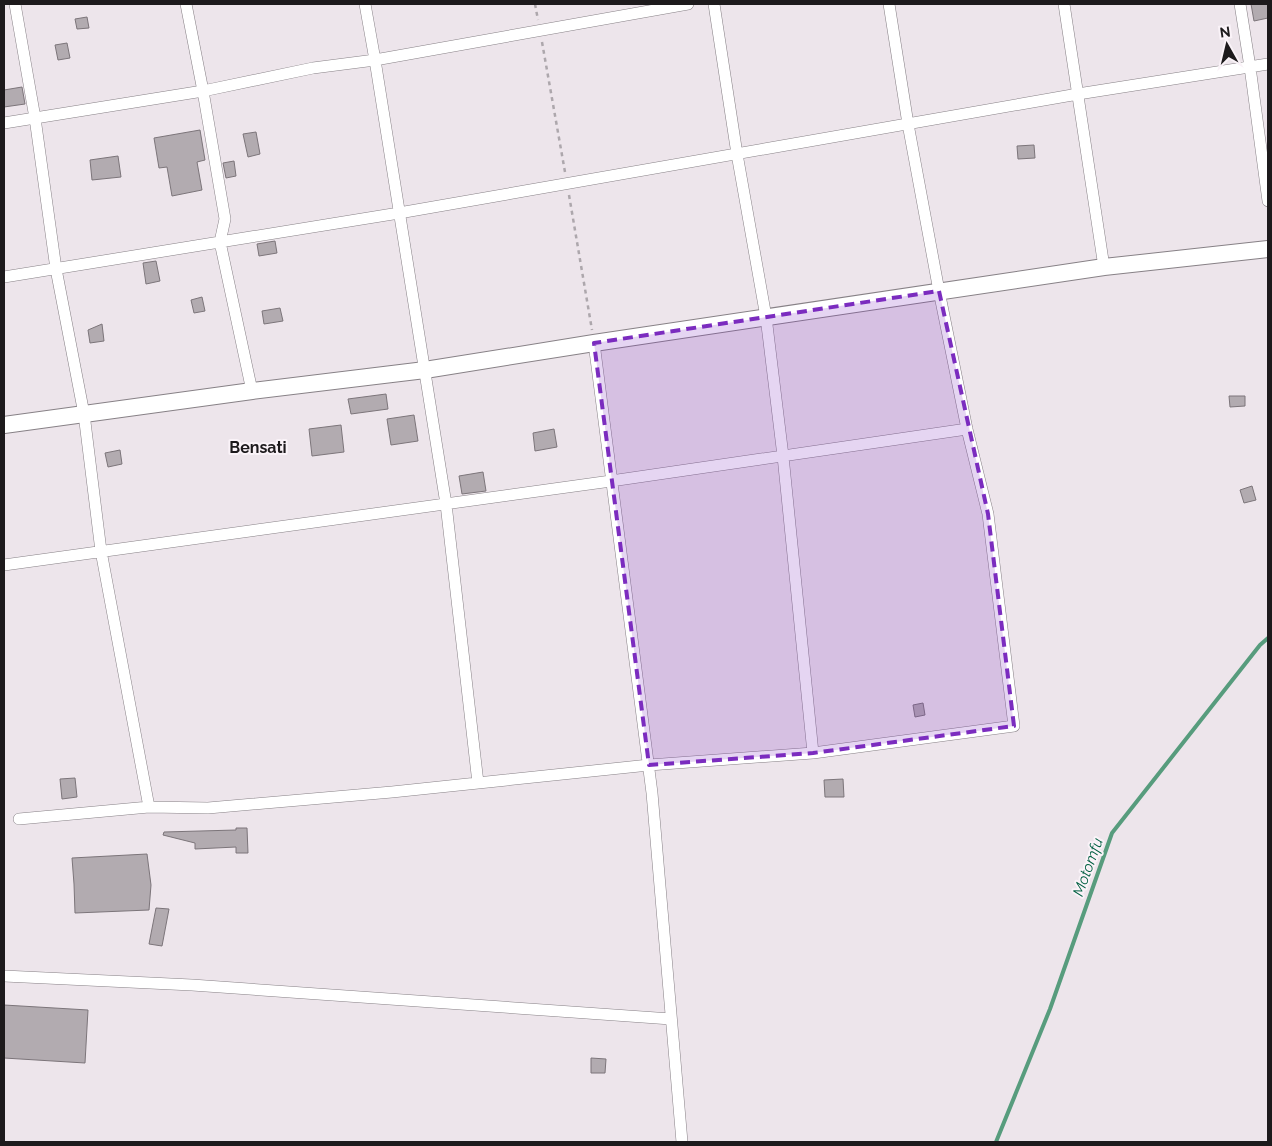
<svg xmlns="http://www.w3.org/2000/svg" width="1272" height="1146" viewBox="0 0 1272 1146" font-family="Raleway,sans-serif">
	<rect width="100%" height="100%" fill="#ede5eb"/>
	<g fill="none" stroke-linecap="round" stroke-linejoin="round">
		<path stroke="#579c7d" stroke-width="4" d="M996,1142L1050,1009L1112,833L1260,645L1268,638"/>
	</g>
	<path fill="#b2abb0" stroke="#7c757a" d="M1251,4H1268V18L1254,21Z
		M87,17L89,28L77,29L75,19Z
		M67,43L70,58L58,60L55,45Z
		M22,87L25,104L4,107V90Z
		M200,130L205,160L197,162L202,190L172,196L167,167L159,168L154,138Z
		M256,132L260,154L248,157L243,134Z
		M1034,145L1035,158L1018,159L1017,146Z
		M118,156L121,177L92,180L90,160Z
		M234,161L236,176L226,178L223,163Z
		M275,241L277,253L259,256L257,244Z
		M156,261L160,281L146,284L143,263Z
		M202,297L205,311L194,313L191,300Z
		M280,308L283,321L264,324L262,311Z
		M102,324L104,341L90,343L88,330Z
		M386,394L388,409L351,414L348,399Z
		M1229,396H1245V406L1230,407Z
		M414,415L418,441L391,445L387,419Z
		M341,425L344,452L312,456L309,429Z
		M554,429L557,447L535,451L533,433Z
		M120,450L122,464L108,467L105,453Z
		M483,472L486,491L462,494L459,476Z
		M1252,486L1256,500L1244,503L1240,490Z
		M923,703L925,715L915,717L913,705Z
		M75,778L77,797L62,799L60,779Z
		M843,779L844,797H825L824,780Z
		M236,828H247L248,853H236V847L195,849V843L163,835L164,832L236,830Z
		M147,854L151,885L149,910L75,913L74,884L72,858Z
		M156,908L169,909L162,946L149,944Z
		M4,1005L88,1010L85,1063L4,1058Z
		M591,1058L606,1059L605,1073H591Z"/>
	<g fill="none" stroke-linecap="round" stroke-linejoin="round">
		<defs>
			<path id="street" d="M15,4L35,118L56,269L84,414L101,551L149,807
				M186,4L203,91L225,219L220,242L252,391
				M365,4L375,60L446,504L478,783
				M714,4L737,154L766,317L783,456L813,753
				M1064,4L1104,267
				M1240,4L1250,67L1268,201
				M4,123L203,91L313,68L375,60L688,4
				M4,277L399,213L1078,94L1268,64
				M594,343L652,793L682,1142
				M4,565L611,481L967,429
				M19,819L149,807L208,808L392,792L649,765L813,753L1014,726L988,514L967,429L939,291L908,124L889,4
				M4,976L192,985L671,1019"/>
			<path id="secondary" d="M4,425L252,391L425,370L594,343L1104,267L1268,249"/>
		</defs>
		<use href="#street" stroke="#878186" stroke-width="12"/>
		<use href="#secondary" stroke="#878186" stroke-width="18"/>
		<path stroke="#ada7ac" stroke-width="2.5" stroke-dasharray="4 4" stroke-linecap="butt" d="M535,4L538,20
			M542,42L565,172
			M569,195L592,330"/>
		<use href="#street" stroke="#fff" stroke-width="11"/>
		<use href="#secondary" stroke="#fff" stroke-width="16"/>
	</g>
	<path fill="#7b2cbf" fill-opacity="0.2" stroke="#7b2cbf" stroke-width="4" stroke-dasharray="10 6" stroke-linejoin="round" d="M939,291L988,514L1014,726L813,753L649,765L594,343Z"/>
	<g text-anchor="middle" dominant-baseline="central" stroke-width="4" stroke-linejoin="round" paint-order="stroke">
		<g font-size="15" font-style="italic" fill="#026042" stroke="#faf3f8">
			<text transform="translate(1088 867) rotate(-70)">Motomfu</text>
		</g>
		<g font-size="16" font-weight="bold" fill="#1d1a1c" stroke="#faf3f8">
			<text x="258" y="447">Bensati</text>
		</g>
	</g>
	<rect width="1272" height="1146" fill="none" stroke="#1d1a1c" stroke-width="10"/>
	<g transform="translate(1227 45) rotate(352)" stroke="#faf3f8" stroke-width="4" paint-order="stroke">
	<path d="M0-4L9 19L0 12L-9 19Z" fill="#1d1a1c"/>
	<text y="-8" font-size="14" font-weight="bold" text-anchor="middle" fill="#1d1a1c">N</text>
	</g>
</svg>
